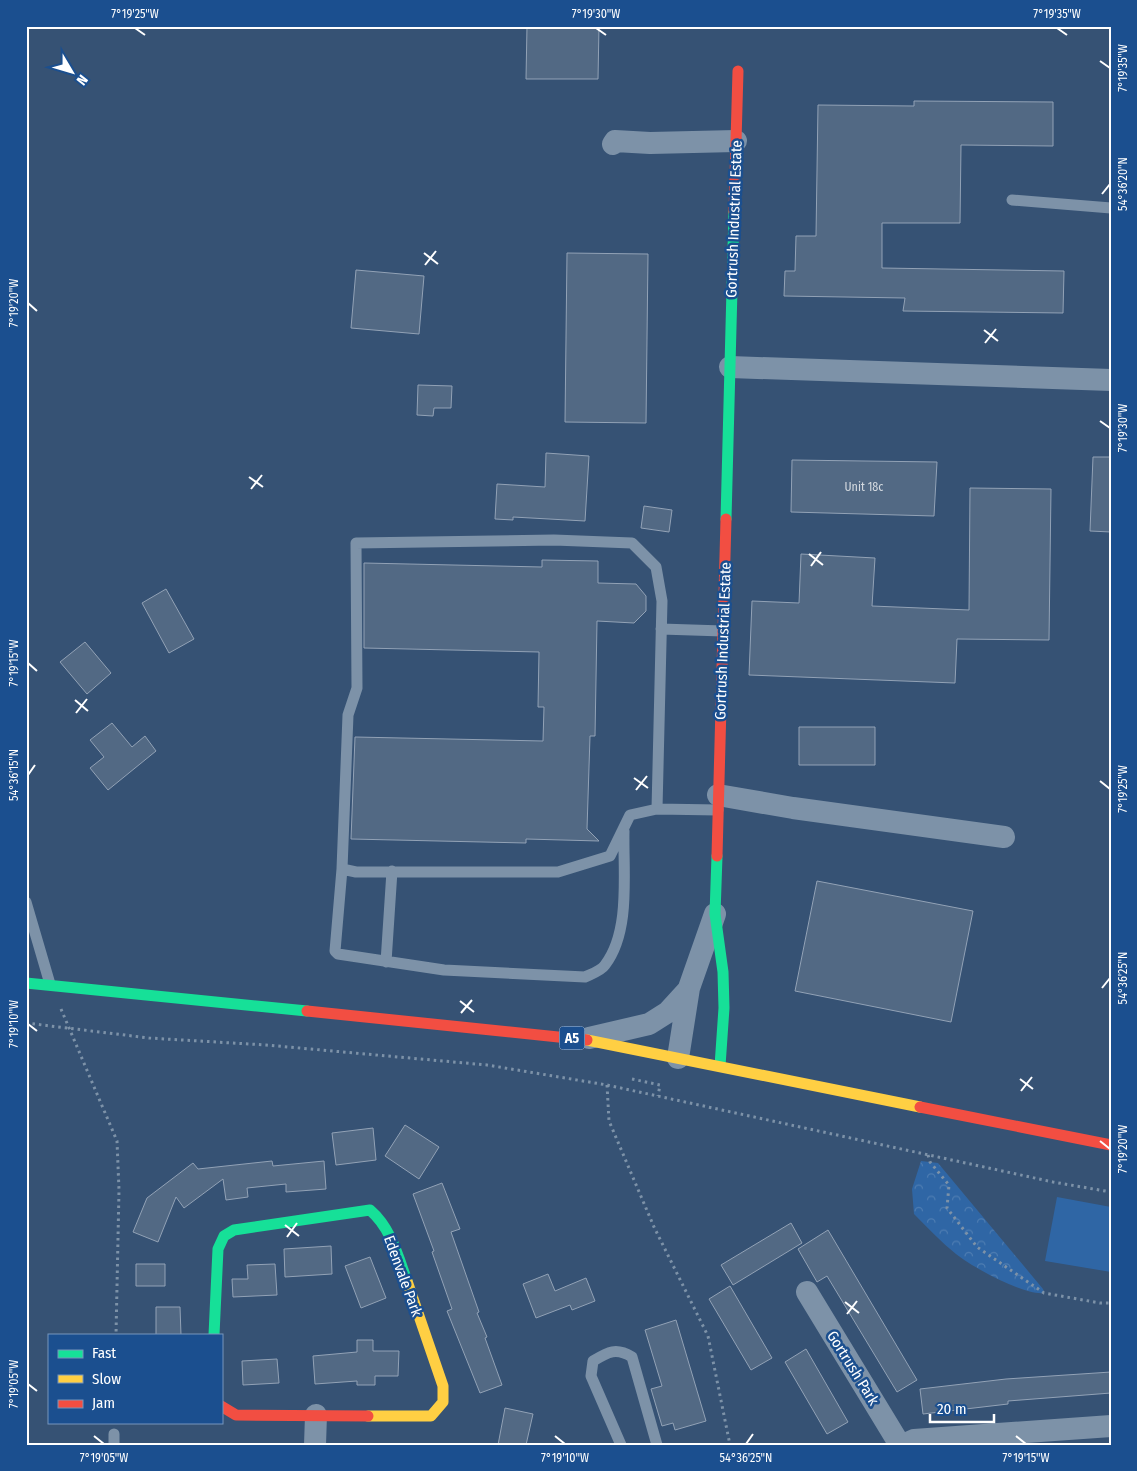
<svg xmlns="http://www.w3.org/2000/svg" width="1137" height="1471" viewBox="0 0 1137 1471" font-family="'Fira Sans Condensed',sans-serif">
	<defs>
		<pattern id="park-crowns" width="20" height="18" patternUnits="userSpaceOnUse" patternTransform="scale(1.25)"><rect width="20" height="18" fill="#2f66a5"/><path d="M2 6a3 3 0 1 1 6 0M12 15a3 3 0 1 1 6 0" fill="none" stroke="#4e7db2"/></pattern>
	</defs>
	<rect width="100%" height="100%" fill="#365274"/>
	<path fill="url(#park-crowns)" d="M921,1161L938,1163L1043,1289L1044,1293C1025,1296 972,1267 956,1254C941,1242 928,1228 914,1214L912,1189Z"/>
	<path fill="#2f66a5" d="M1057,1197L1111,1207V1272L1045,1261Z"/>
	<path fill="#526984" stroke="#92a2b6" d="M527,26H599L598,79H526Z
		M914,101L1053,102V146L961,145L960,223H882V268L1064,271L1063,313L903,311L905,298L784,296L785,271H795L796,236H816L818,105L914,106Z
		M567,253L648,254L646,423L565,422Z
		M356,270L424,276L419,334L351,328Z
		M418,385L452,386L451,408H434L433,416L417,415Z
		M546,453L589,456L585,521L513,517V520L495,519L497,484L545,487Z
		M1093,457H1111V532L1090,531Z
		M792,460L937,462L934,516L791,512Z
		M970,488L1051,489L1049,640L957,639L955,683L749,675L752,601L799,603L801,554L875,558L872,606L969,610Z
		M644,506L672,510L669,532L641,528Z
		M542,560L598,561V583L636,584L646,596V611L634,623L597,621L595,736H590L587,829L599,841L526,839V843L351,839L355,737L543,741L544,707H538L539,652L364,648V563L542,567Z
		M166,589L194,639L169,653L142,603Z
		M85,642L111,673L87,694L60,662Z
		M112,723L132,747L145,736L156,751L108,790L90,768L104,757L90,740Z
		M799,727H875V765H799Z
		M817,881L973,911L951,1022L795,991Z
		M405,1125L439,1147L419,1179L385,1156Z
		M373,1128L376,1160L336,1165L332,1133Z
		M272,1161L273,1166L324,1161L326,1189L286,1192V1184L247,1188L248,1197L226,1200L223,1179L184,1208L176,1197L158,1242L133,1232L147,1198L193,1163L198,1169Z
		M442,1183L460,1229L451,1232L479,1312L477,1313L487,1337L485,1338L502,1385L480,1393L447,1311L452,1309L432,1252L434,1251L413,1194Z
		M791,1223L802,1243L733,1285L721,1265Z
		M828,1230L917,1380L897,1392L827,1276L817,1282L798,1249Z
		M331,1246L332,1274L285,1277L284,1249Z
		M370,1257L386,1298L361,1308L345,1266Z
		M136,1264H165V1286H136Z
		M275,1264L277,1295L233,1297L232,1279H248L247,1265Z
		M548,1274L555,1291L586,1278L595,1301L572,1310L570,1305L536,1318L523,1284Z
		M730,1286L772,1358L751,1370L709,1299Z
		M156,1307H180L181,1335H156Z
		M676,1320L706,1421L675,1430L673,1423L662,1426L651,1389L662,1386L645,1330Z
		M357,1340H373V1351H399L398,1376H375V1385H357V1381L315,1384L313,1356L357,1352Z
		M806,1349L848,1422L827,1434L785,1362Z
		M277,1359L279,1383L243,1385L242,1361Z
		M1111,1372V1393L1008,1401V1404L923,1414L920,1389L1006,1379Z
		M505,1408L533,1414L526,1445H498Z"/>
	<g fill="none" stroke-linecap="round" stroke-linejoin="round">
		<path stroke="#7d92a8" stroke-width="3" stroke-dasharray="2.5 4" stroke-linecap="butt" d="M61,1009L117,1141L119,1190L116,1335
			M26,1023L149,1038L266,1045L487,1065L607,1085L1053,1182L1111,1192
			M632,1079L660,1085L658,1096
			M607,1085L609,1121L654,1227L708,1336L730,1445
			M928,1155L930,1162L949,1185L947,1208L977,1247L1044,1293L1100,1303H1111"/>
		<path stroke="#7d92a8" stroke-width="11" d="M1012,200L1111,208
			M661,629L723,631
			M657,809L662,601L656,567L632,543L554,540L356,543L357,688L348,715L342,869L356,872H558L610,856L630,815L657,809L718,810
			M342,869L335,951L338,954L444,970L585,977C591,974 601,971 605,965C631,931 623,873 624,831
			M26,902L50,984
			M386,962L392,871
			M114,1445V1434
			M621,1445L591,1376L593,1361C608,1352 616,1347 632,1357L657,1445"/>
		<path stroke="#7d92a8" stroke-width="22" d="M613,144L615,141L650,143L736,141
			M730,367L1111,380
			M718,795L793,808L1004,837
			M589,1038L649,1024L668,1012L689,989
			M678,1058L689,988L715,914
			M807,1292L900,1445
			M315,1445L316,1415
			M903,1445L914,1440L1111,1426"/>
		<path stroke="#16e098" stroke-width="11" d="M726,519L734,212
			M717,856L715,914L723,972L724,1008L720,1066
			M26,983L307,1011
			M214,1335L218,1249L224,1236L234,1230L370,1210C391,1228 398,1256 407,1281"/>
		<path stroke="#ffcf43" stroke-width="11" d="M587,1040L920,1107
			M368,1416H431L443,1402V1386L407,1281"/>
		<path stroke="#f24e42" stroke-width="11" d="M734,212L738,71
			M717,856L726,519
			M307,1011L587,1040
			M920,1107L1111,1145
			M221,1406L236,1415L368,1416"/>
	</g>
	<path fill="none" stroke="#fff" stroke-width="2" d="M135,28L145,35M596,28L606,35M1057,28L1067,35M1100,61L1110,68M1102,194L1110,184M424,253L438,264M425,265L436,251M28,303L37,311M984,330L998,341M985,343L996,329M1100,421L1110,428M249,477L263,487M251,489L262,475M809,554L823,565M811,566L821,552M28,663L37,671M75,700L88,711M76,713L87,699M28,775L35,765M634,778L648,788M1100,781L1110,789M636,790L647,776M1102,988L1110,978M460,1001L474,1012M461,1013L472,1000M28,1024L37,1031M1020,1079L1033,1089M1021,1091L1032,1077M1100,1141L1110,1149M285,1225L299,1236M287,1237L297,1223M845,1302L859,1313M847,1314L857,1301M28,1384L37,1391M94,1436L104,1444M555,1436L565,1444M1016,1436L1026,1444M746,1444L753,1434"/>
	<g text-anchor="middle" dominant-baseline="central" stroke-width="5" stroke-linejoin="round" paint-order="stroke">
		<g font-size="12" fill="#d4dae0">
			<text x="864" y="487">Unit 18c</text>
		</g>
		<rect fill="#1b4f8f" stroke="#bbcadd" stroke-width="1" x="559.5" y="1026.5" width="25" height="23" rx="4"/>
		<g font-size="14" font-weight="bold" fill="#fff">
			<text x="572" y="1038">A5</text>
		</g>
		<g font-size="15" fill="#fff" stroke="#1b4f8f">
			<text transform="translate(734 219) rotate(-88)">Gortrush Industrial Estate</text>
			<text transform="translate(723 641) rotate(-88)">Gortrush Industrial Estate</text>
			<text transform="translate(403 1276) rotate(70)">Edenvale Park</text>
			<text transform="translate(853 1368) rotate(58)">Gortrush Park</text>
		</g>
	</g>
	<rect width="1137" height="1471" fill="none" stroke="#1b4f8f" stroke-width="55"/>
	<rect x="48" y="1334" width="175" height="90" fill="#1b4f8f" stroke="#7695bc"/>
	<rect x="58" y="1350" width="25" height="8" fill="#16e098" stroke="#7695bc"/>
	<text x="92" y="1358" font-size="15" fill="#ffffff">Fast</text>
	<rect x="58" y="1375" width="25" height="8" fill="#ffcf43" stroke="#7695bc"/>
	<text x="92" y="1384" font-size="15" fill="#ffffff">Slow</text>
	<rect x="58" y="1400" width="25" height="8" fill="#f24e42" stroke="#7695bc"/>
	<text x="92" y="1408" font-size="15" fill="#ffffff">Jam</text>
	<g transform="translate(72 72) rotate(128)" stroke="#1b4f8f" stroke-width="4" paint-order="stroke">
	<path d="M0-4L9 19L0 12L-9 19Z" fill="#ffffff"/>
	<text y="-8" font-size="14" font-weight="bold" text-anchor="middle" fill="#ffffff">N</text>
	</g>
	<path d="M930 1414v8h64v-8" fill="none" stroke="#ffffff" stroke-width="2.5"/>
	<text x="937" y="1414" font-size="15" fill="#ffffff" stroke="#1b4f8f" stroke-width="4" paint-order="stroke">20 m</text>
	<rect x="28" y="28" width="1082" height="1416" fill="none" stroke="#fff" stroke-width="2"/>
	<g font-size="12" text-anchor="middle" fill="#fff">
		<text x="135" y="18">7°19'25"W</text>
		<text x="596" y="18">7°19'30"W</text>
		<text x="1057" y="18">7°19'35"W</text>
		<text transform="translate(1123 68) rotate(-90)" y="4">7°19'35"W</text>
		<text transform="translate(1123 184) rotate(-90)" y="4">54°36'20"N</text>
		<text transform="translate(14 303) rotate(-90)" y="4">7°19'20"W</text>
		<text transform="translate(1123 428) rotate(-90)" y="4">7°19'30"W</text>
		<text transform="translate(14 663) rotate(-90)" y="4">7°19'15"W</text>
		<text transform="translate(14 775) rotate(-90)" y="4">54°36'15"N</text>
		<text transform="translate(1123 789) rotate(-90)" y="4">7°19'25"W</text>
		<text transform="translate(1123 978) rotate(-90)" y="4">54°36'25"N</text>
		<text transform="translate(14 1024) rotate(-90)" y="4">7°19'10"W</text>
		<text transform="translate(1123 1149) rotate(-90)" y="4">7°19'20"W</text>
		<text transform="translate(14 1384) rotate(-90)" y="4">7°19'05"W</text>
		<text x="104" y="1462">7°19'05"W</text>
		<text x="565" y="1462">7°19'10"W</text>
		<text x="746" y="1462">54°36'25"N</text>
		<text x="1026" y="1462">7°19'15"W</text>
	</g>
</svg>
